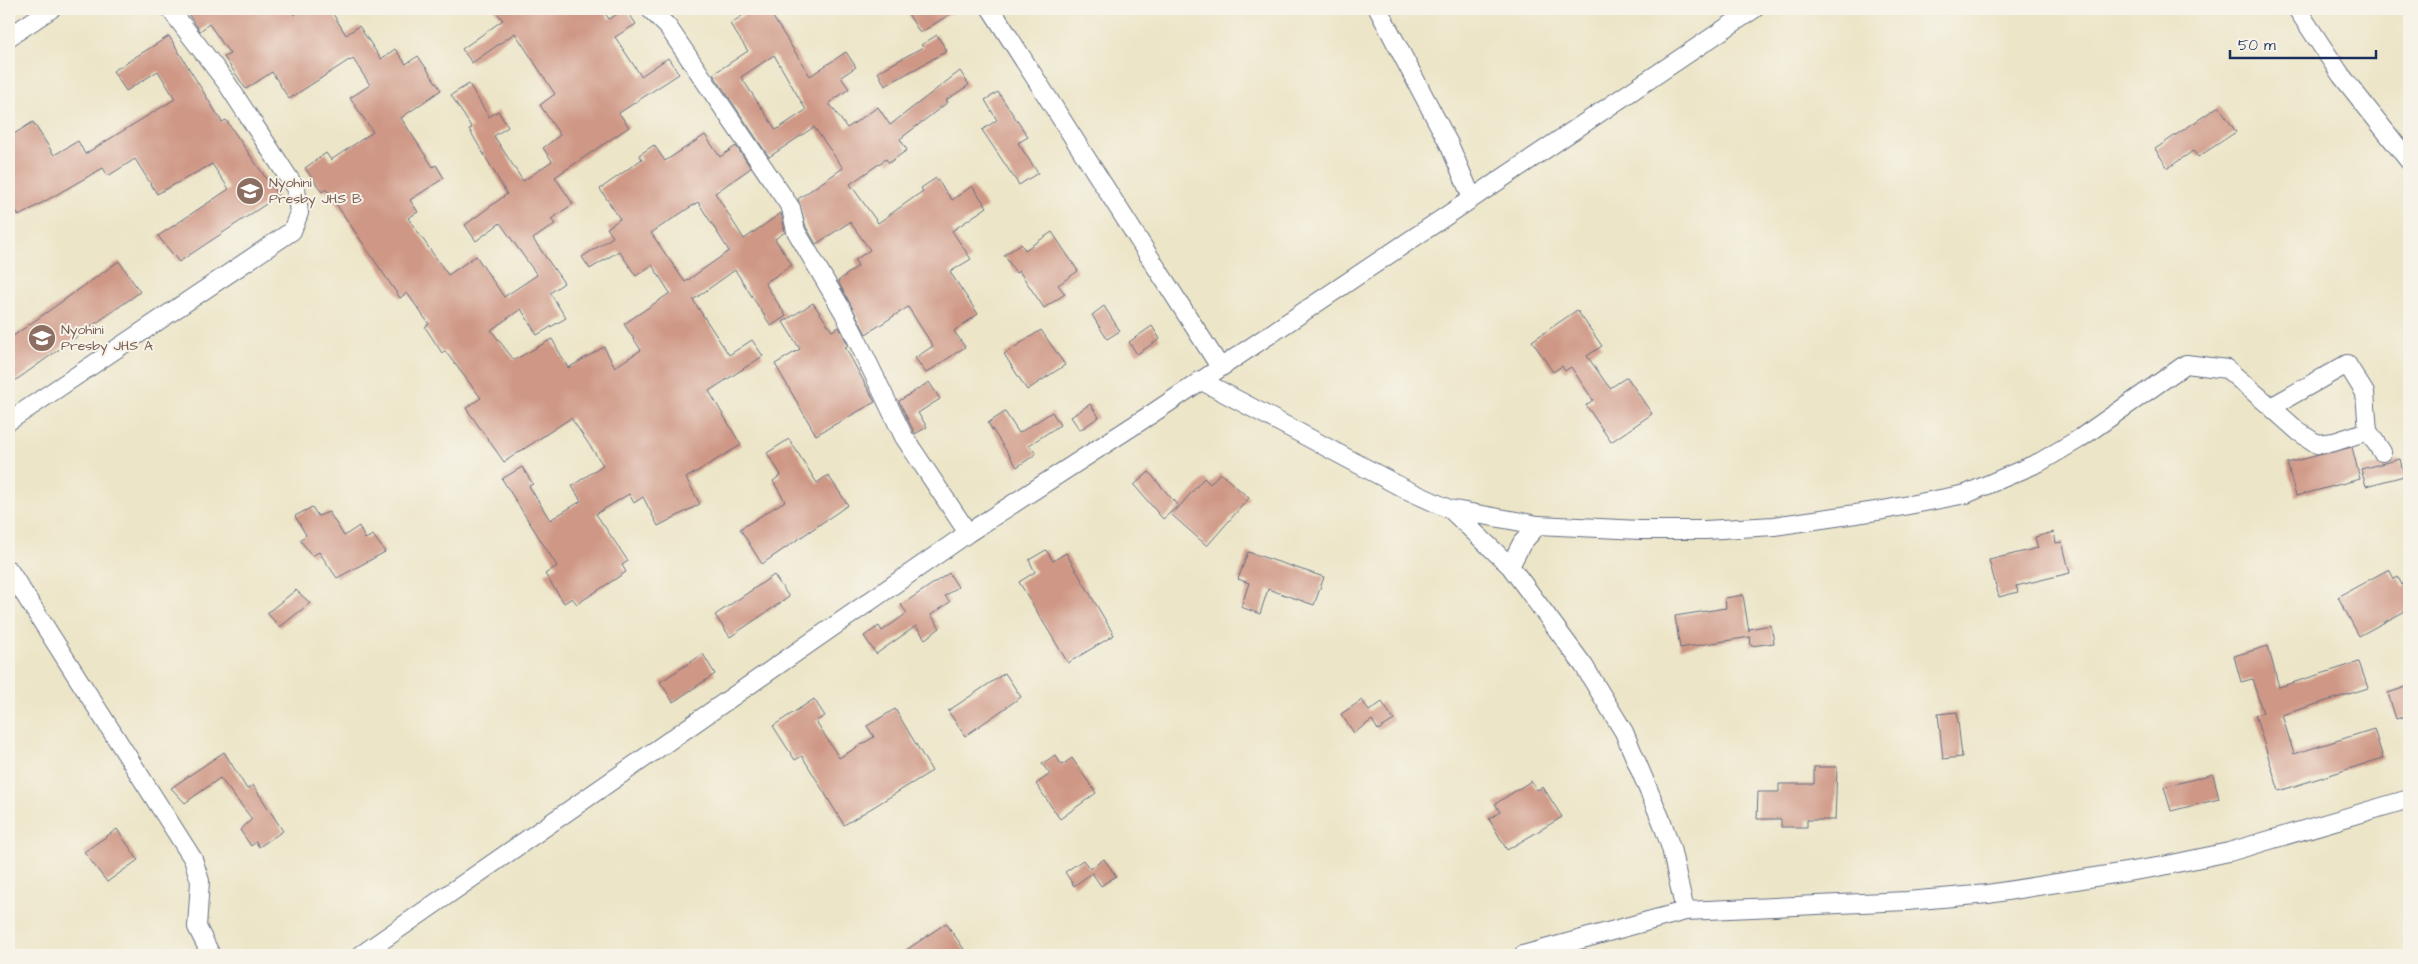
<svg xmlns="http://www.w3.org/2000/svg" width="2418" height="964" viewBox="0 0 2418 964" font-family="'Architects Daughter',sans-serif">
	<rect width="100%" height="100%" fill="#f7f3e8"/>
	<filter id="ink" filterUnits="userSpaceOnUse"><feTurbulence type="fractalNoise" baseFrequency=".02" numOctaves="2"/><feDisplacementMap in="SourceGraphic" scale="10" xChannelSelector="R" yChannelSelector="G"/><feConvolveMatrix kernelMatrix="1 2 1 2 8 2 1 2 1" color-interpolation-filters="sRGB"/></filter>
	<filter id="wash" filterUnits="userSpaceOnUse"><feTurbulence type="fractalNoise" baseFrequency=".0096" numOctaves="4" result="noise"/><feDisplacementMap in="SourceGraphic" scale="20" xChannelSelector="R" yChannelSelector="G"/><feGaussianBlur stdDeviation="1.12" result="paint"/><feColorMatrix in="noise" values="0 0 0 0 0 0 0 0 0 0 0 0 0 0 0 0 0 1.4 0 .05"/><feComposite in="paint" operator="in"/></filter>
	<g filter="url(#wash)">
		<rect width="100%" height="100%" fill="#ece5c7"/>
		<g id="blocks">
			<path fill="#cf9785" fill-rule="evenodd" d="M185,9H290L294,15L305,9H330L346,35L359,26L381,59L395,49L406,64L418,56L441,90L401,118L433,167L436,165L444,178L410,200L418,212L408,218L448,275L476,256L504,297L537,275L500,223L476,241L465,225L507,194L469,129L472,128L451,95L469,84L489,117L498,111L508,127L494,136L523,181L552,161L543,148L560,135L540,105L555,94L515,33L472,63L462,49L503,20L494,9H602L609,19L626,9L636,24L615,37L641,76L668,58L679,74L619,113L629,127L555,177L573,204L551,219L555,224L533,239L564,283L550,293L566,318L537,335L521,309L491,330L514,360L552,339L568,368L604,347L615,367L641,350L624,324L670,293L652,265L636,276L619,251L590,269L582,257L613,237L607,228L620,219L600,189L642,159L639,155L654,145L665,161L705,135L720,157L736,146L751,168L715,193L744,239L781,213L785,232L775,239L792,265L765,283L786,316L771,326L735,270L693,300L729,355L752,340L763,356L709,391L741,445L686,478L700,504L658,526L643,497L634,503L629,494L596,514L628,561L622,565L626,572L577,604L572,598L564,603L545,574L557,566L502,479L522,467L533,484L529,486L550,520L581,501L572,486L603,465L571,418L504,462L466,408L481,398L445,351L442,353L425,327L429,324L407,293L400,298L326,189L322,192L305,168L326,153L331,160L373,132L350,98L370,85L353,59L350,61L349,60L289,99L272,72L246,89L224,57L230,54L209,24L200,31ZM698,202L729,251L685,282L651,233Z
				M752,9H768L810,76L846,52L856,67L841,77L849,89L829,103L847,128L878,107L890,125L960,71L969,85L946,100L948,102L900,139L907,150L889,163L886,159L850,184L878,223L923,191L921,188L936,178L952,200L972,186L987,207L952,231L971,259L950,272L978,314L954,331L965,347L926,373L915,358L933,346L908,307L866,334L838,281L858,266L855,260L870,250L850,222L816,244L806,227L798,199L843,168L814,127L769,157L713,74L748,51L730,24ZM774,55L806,110L776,130L741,77Z
				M905,9H958L920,33Z
				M937,35L947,51L885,86L878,72L923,47L921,45Z
				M169,36L222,122L226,120L278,196L179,262L158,236L229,189L212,164L157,194L135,159L108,176L103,168L19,216L9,198V137L33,122L54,155L78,141L85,154L175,99L158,71L126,91L113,71Z
				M998,92L1028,137L1018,143L1038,173L1019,185L982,130L997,120L985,100Z
				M2219,106L2236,132L2198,157L2193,151L2168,168L2155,149Z
				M1052,232L1078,271L1058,285L1065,294L1044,308L1019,271L1016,273L1004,255L1021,244L1025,250Z
				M119,261L140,292L9,385V339Z
				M813,303L832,331L839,327L848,345L845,347L875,402L816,435L775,364L800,349L783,322Z
				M1104,306L1120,331L1107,339L1092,315Z
				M1577,310L1602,346L1587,356L1606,383L1610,388L1627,377L1652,414L1611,442L1586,405L1593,400L1571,367L1565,371L1562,366L1553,372L1532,341Z
				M1152,326L1160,339L1137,354L1129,342Z
				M1041,330L1065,365L1027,390L1004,354Z
				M929,382L940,399L918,413L927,427L915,434L899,401Z
				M1090,404L1099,417L1080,430L1071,417Z
				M1005,412L1019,433L1052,412L1060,425L1029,445L1036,454L1017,467L988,423Z
				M789,439L817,483L828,475L848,505L762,564L740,529L785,501L773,481L781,475L767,453Z
				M2352,447L2360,479L2296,496L2287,463Z
				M2400,459L2404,476L2366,486L2361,469Z
				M1149,472L1178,506L1163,519L1134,485Z
				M1220,473L1249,498L1207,546L1172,515L1204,478L1210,484Z
				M312,507L318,516L329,512L344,536L359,526L365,539L373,535L385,552L337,578L319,552L312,556L300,540L306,535L295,516Z
				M2054,532L2056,543L2062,542L2070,573L2016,586L2018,592L1999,597L1989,560L2038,548L2035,537Z
				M1046,550L1053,561L1066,553L1114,635L1068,663L1019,582L1035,572L1029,560Z
				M1248,552L1324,577L1314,605L1268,589L1260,614L1241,607L1249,583L1238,579Z
				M2389,569L2394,579L2398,577L2403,587L2409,583V609L2359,636L2338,597Z
				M949,573L958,587L945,596L950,602L931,615L940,628L925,639L916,626L876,654L864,636L879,626L882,631L907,613L901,605Z
				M774,575L789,597L730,637L715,615Z
				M296,590L310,603L280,627L267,613Z
				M1743,595L1749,632V629L1771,625L1774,643L1751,646L1750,637L1680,648L1675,616L1726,608L1725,598Z
				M2268,646L2279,687L2359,662L2368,688L2282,715L2294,754L2374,729L2383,758L2279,791L2255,715L2263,713L2252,679L2241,682L2234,656Z
				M703,654L715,674L673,702L660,682Z
				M1005,673L1021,697L965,736L948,711Z
				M2409,686V715L2396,719L2388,693Z
				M814,699L825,716L816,721L839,758L874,737L867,726L895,709L932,771L844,825L802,756L795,760L773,726Z
				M1362,700L1369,711L1382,702L1394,720L1378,730L1372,720L1354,733L1341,714Z
				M1957,712L1962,757L1943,759L1938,714Z
				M224,752L247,789L253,785L283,831L259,847L256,842L251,846L240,830L252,819L220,778L185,803L171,788Z
				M1055,755L1062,765L1072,758L1096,793L1060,819L1036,784L1050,774L1042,764Z
				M1814,767H1837L1835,820H1807V827H1781V819H1757L1758,792H1779V784H1814Z
				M2213,774L2219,799L2171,811L2164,787Z
				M1531,781L1537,790L1543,787L1562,817L1507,850L1489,819L1500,812L1495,804Z
				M117,829L138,860L107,882L84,852Z
				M1104,859L1116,876L1101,886L1092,873L1074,886L1065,872L1083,860L1090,869Z
				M946,923L968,955H899Z"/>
		</g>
	</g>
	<g filter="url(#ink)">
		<use href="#blocks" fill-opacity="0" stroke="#646f83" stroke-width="1"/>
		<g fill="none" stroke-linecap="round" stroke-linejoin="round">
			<defs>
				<path id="minor" d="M650,9L668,27L791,208L796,231L844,313L904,437L968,533
					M991,9L1220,367
					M1378,9L1449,144L1472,198
					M2297,9L2341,75L2409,161
					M9,37L51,9
					M1200,380L1405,489L1449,509L1538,525L1640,530H1705L1774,526L1883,510L1966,494L2040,462L2079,439L2186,364L2227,369L2271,407L2347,364L2365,393L2368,431L2382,452
					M2271,407L2299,432L2317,444L2334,442L2368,431
					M9,421L292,231L299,213L296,189L226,82L170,9
					M1450,509L1510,566L1584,666L1624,732L1662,822L1671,848L1685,911
					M1510,566L1522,543L1538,525
					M9,570L193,859L200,881L197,927L211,955
					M361,955L968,533L1153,413L1754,9
					M1523,955L1685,911L1907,901L1988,894L2158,867L2229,852L2409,799"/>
			</defs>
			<use href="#minor" stroke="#646f83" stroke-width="20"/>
			<use href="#minor" stroke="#fff" stroke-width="18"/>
		</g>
	</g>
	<defs>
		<symbol id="school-disc" viewBox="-11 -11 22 22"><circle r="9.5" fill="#8d6e63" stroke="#f7f3e8"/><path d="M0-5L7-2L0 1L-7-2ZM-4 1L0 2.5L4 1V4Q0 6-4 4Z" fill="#fff"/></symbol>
	</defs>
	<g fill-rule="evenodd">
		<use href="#school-disc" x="234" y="175" width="32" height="32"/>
		<use href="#school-disc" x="26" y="322" width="32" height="32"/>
	</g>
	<g text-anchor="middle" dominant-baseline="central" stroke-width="4" stroke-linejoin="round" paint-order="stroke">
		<g font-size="14" fill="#785e54" stroke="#f7f3e8" text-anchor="start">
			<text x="269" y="183">Nyohini<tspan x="269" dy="16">Presby JHS B</tspan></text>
			<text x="61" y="330">Nyohini<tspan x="61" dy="16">Presby JHS A</tspan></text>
		</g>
	</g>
	<rect width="2418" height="964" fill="none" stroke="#f7f3e8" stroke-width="30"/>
	<path d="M2230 50v8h146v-8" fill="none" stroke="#1b2f5e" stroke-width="2.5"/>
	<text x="2238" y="50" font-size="15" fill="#1b2f5e" stroke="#f7f3e8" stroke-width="4" paint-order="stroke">50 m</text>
</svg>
